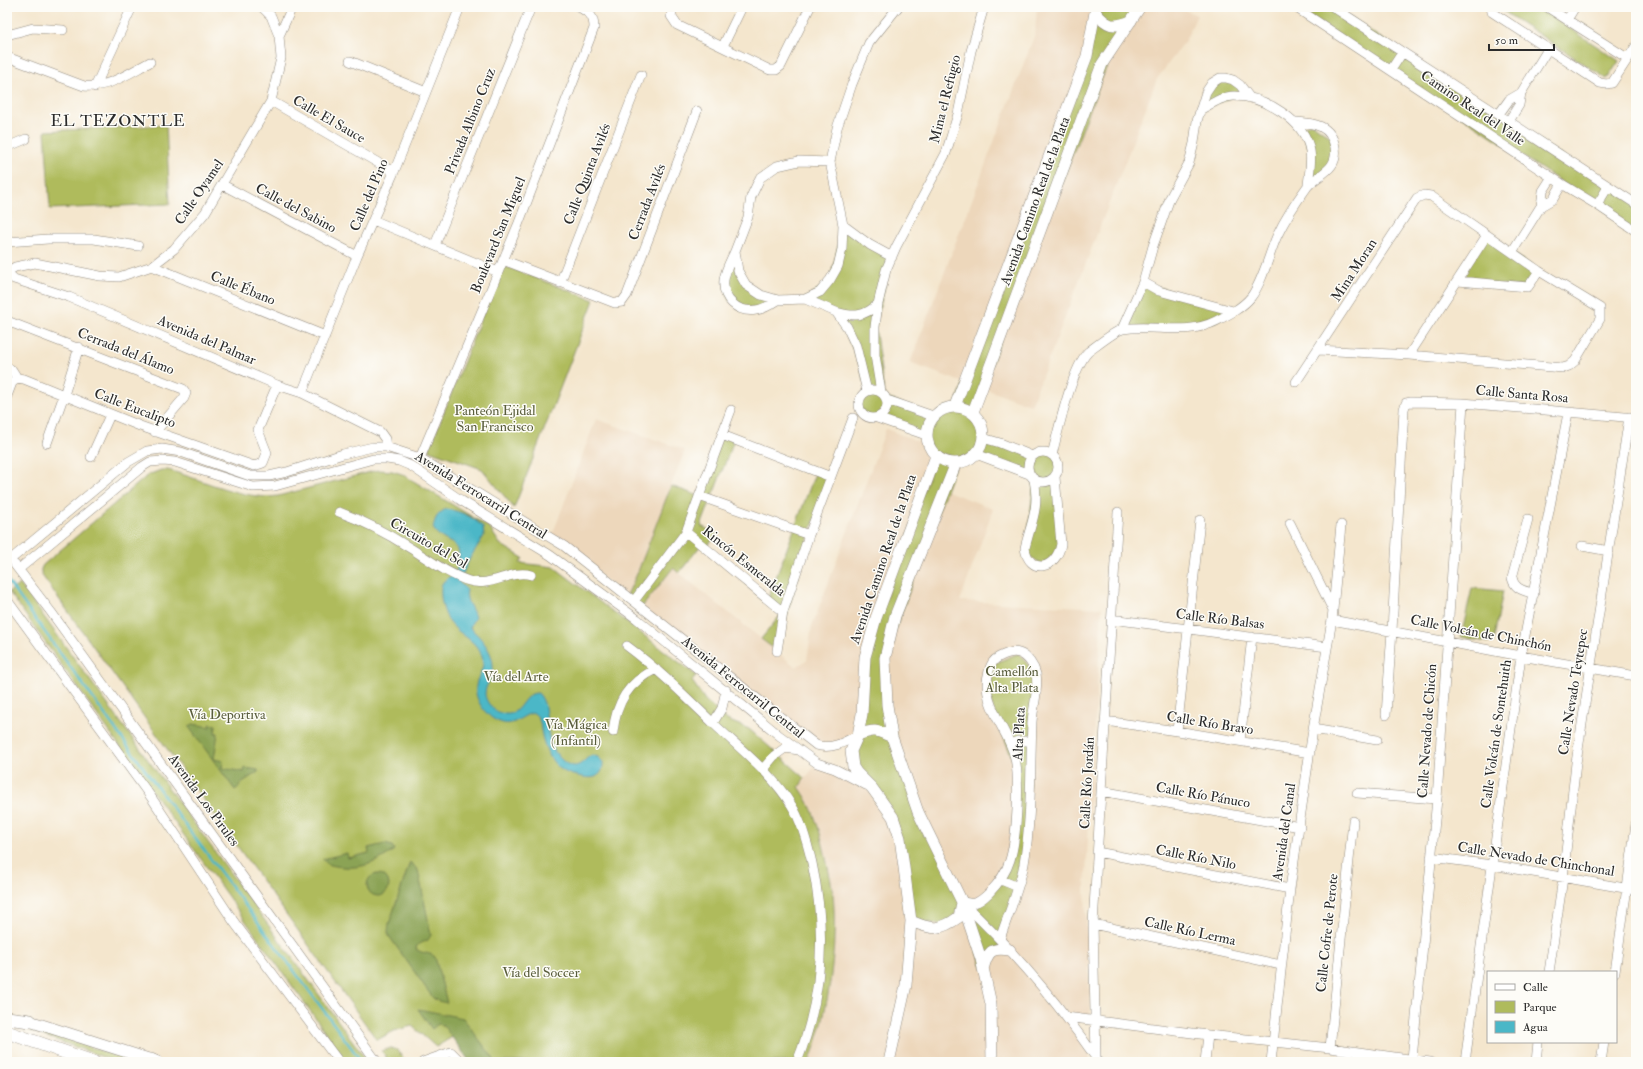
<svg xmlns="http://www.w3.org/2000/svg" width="1643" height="1069" viewBox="0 0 1643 1069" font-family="'IM FELL Double Pica',serif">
	<rect width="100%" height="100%" fill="#fdfcf7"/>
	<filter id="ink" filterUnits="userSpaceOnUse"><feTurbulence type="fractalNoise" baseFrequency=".025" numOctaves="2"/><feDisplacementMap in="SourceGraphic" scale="8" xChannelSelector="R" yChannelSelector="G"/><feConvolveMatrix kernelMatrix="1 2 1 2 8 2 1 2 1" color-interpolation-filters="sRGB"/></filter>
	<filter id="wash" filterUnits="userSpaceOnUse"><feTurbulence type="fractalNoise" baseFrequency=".012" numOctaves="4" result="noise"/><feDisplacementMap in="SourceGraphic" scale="16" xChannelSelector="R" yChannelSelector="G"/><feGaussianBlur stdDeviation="0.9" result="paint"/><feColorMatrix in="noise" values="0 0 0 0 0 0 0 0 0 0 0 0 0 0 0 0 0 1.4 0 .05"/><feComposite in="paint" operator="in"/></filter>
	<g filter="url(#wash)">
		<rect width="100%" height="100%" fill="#f4e6cd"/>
		<path fill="#edd7bb" d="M1037,7H1096L1092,35L964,383L910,363L1035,34Z
			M1140,7H1177L1197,15L1185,41L1157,79L1031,405L982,388L1102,64Z
			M596,419L685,450L637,574L627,595L551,538Z
			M886,429L928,445L936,456L858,735L842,743L816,745L642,607L673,568L796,667L807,660L812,626Z
			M945,490L993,509L960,601L1102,608L1085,889L1091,1021L1068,1018L1090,1053V1062H809L825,1006L831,978L833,947L829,870L815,816L799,787L817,763L872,788L948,876L892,737L885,658Z"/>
		<path fill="#afbb5c" stroke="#6d7344" d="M1096,7H1140L1116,42L973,412C980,421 983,427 983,438L1032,456C1049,445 1065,460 1055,477L1061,544L1045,566L1026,554L1034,480L976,454L969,459L956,463L885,658L887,705L918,812L962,902L983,899L1010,862L1017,771L991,703V665L1019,653L1036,675L1024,865L998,949L983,969L962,903L948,925L911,921L900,838L851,759L865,657L936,456L930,448L927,438C911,432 894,423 878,418C873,417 868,419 863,415C855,407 859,397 867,391L860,365L836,312L805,299L830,280L843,225L892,257L875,327L884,394L885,397L933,416L946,407L955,406L1087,56Z
			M1295,7H1333L1636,204V231Z
			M1497,7H1538L1619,61L1607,79Z
			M1226,78L1250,98L1234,96L1200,110L1206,92Z
			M1311,123L1331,137L1334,160L1308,185L1310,151L1301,128Z
			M166,125L170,204L50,209L45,131Z
			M1487,235L1539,271L1528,287L1458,281Z
			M735,251L746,285L778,300L757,310L729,301L724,278Z
			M502,265L594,300L514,508L482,469L429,450Z
			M1143,282L1233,311L1214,322L1122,329Z
			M722,435L734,440L701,526L717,534L705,548L701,545L679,573L673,568L642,607L627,595L637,574L671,486L699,496Z
			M161,470H168C201,479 246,501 278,496L378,470L392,471L402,474L489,527L500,544L523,558L520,563L554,567L696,675L692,681L705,700L727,720L749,729L805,778L799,787C812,804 819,828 824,849C827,864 831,879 833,894C838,945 829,1015 809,1062H482L457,1034L436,1047L412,1026L394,1031L377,1040L41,574V569L43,565L148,475Z
			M816,471L831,477L809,535L777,651L761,639L783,612L768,599Z
			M20,584L368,1062H347L9,592Z
			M1472,588L1503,591L1493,643L1461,637Z
			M20,1026L64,1038L134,1062H117L20,1027Z
			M391,1048L397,1050L406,1062H389L382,1051Z"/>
		<path fill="#8ba354" stroke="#5b6740" d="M193,724L210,727V724L216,725L215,733H218L214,759L223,761L222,768L244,772L245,768L258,770V772L241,783L240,786L235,790L189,727Z
			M385,844L392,846L394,850C376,864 358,870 336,866C330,865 326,864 323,859L347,853L348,858L369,853L368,848Z
			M410,862L418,870L431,935L428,940L417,945L416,949C421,954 430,952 435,957L447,1003L438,1001L433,998L389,936L388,932L389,924Z
			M367 885a11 11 0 1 1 22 0a11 11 0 1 1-22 0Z
			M418,1009L463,1018L496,1062H470L443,1025L438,1024L432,1029Z"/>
		<path fill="#4bb7c7" stroke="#3b7179" d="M446,509C460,511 472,516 483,527L484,536L470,558L459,582L467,590C464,602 474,608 475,619L472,622L470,628C482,638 497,656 492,673C489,685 480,691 489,704C492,708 496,712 501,713C521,720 521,692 538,693C553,707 539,740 563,761C567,764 570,766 574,766C582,766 585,758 592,755L598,757L603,762C603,769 602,774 595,777C587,779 580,776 573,775C553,770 544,749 541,730C540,723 540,718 534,713C518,715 514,732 492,718C483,711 474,698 476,686C477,675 486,669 482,657C478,641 461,636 451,624C445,616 442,606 441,596C441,591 440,585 444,581C448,578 452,575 456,572C467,535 445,549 433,528C435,518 437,514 446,509Z"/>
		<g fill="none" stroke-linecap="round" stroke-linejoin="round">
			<path stroke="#4bb7c7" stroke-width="2.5" d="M7,580L175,811L362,1062"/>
		</g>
	</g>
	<g filter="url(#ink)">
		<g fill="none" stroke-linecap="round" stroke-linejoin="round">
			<defs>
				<path id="minor" d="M262,7L271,16L279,36
					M673,7L671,16L677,25L770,70H776L781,66L810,7
					M1295,7L1562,184L1597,205L1636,231
					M1333,7L1636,204
					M1491,7L1492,12L1600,83L1606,84L1612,83L1636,46
					M1547,7L1627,58
					M1567,20L1575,7
					M7,35L33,28L63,30
					M723,46L742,7
					M7,57L84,86C109,88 129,73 150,62
					M350,61L426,92
					M1391,70L1402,53
					M95,87L132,7
					M1521,93L1548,49
					M271,101L394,172
					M1200,110C1211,104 1222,96 1234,96C1264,96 1305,120 1310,151C1312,162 1309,174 1308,185
					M1499,114L1509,100L1521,93L1519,105L1509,121
					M7,147L26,139
					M830,162L799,161L777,166L760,178L751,197L748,217L735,251L738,271L746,285L761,295L778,300L805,299L836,312L847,327L856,346L867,391
					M1552,177L1543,191L1541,206L1553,199L1562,184
					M223,185L357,256
					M1597,205L1608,187
					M373,220L498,272
					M843,225L870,245L892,257
					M7,242L48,239H94L138,246
					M435,245L531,7
					M735,251C731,260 725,270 724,280C722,299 737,313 756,310C764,309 772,304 778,300
					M1512,252L1541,206
					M503,260L615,303L622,302L627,295L697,111
					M152,266L325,336
					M7,272L15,267L35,263L100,276L119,277L152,266L174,249L205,213L271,101L281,58L279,36L292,7
					M7,272L14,279L69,297L277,385L302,393L380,432L385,439L386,447
					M1458,281L1528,287L1539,271
					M1143,282L1159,291L1233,311
					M560,283L641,75
					M805,299L820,292L830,280L838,266L842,249L843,225L830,162L837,128L852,84L869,43L898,7
					M836,312C854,317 864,317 878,304
					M7,321L183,389L186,393L184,398L155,432
					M1122,329L1143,282L1153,246L1170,198L1189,163L1194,143L1197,121L1206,92L1212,83L1220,78H1226L1233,80L1240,85L1250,98
					M1409,355L1487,235
					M7,367L12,370L17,378
					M17,378L24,379L140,426L254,466L263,463L267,453L258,430L277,385
					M1296,382L1417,198L1424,195L1431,196L1539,271L1600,308V319L1575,361L1569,366L1563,368L1409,355L1318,350
					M859 404a14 14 0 1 1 28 0a14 14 0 1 1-28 0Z
					M881,392L875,355V327L878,304L886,270L896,247L946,153L958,114L971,51L984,7
					M302,393L357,256L394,172L460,7
					M7,396L12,383L17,378
					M887,400L933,416
					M877,418L926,435
					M722,435L831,477
					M983,438L1000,443L1032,456
					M47,443L64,395L79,347
					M1028 467a15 15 0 1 1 30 0a15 15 0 1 1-30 0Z
					M976,454L1029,474
					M1052,455C1058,431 1072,368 1088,352C1095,347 1116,330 1123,329C1154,324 1187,336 1216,321C1228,315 1242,308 1251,297C1263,281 1269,254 1277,236C1285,219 1296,202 1307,187C1317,174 1339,171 1335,147C1331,125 1314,123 1296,122
					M91,457L110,415
					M420,458L518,225L594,28C594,15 589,13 579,7
					M1034,480C1040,507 1031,523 1025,548C1029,576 1057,569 1061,544L1055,477
					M699,496L809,535
					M339,512C364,521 388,534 410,548C428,559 449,575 469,581C491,588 511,569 531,575
					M1528,519L1512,578C1515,590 1524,590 1534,594
					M1290,523L1332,608
					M686,532L783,612
					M1582,546L1609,551
					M10,560L128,462L147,451L162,449L181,452L250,476H269L287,472L343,454L373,447H386L420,458L564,546L816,745C831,750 845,742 858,735
					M15,565L51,612L377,1062
					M19,569L142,467L150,462L163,461L175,462L253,487L275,486L373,459H387L399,461L411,466L462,501L550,555L637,619L780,736L817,763L835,769L866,785
					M7,600L151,797L234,922L339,1062
					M634,601L686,532L731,410
					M1111,619L1327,647
					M1332,620L1521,656L1636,676
					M627,646C658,669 685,696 713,723C740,749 772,773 792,806C801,820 808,846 812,863C827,932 823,997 797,1062
					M777,651L783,612L809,535L853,418
					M1386,715L1392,631L1404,409L1406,403L1411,402L1463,403L1636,418
					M1105,721L1177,731L1310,753
					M713,723L722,708L726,690
					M1313,729L1377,740
					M1177,731L1200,520
					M613,732C616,703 628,682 656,669
					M1240,741L1252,637
					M1011,744L1018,741H1031
					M763,769L774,756L785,748L799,750
					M1101,791L1300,827
					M1357,793L1437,799
					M1097,852L1290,889
					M1431,857L1492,865L1636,890
					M1001,880L1018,887
					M962,902C966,902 971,904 974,903C980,902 985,897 989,893C998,884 1006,873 1010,860C1017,837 1020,782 1015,758C1009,729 979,704 989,671C991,664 993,660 999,657C1005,654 1013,651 1019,653C1028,656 1034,666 1036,674C1039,689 1033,707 1032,722C1030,770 1032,817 1024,864C1019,890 1008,914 1000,939
					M962,902C1013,950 1059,1004 1099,1062
					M1093,924L1281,965
					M1549,972L1563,878L1576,763L1629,417
					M1615,972L1636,824
					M1066,1017L1208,1035L1330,1048L1430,1062
					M1330,1048L1353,821
					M1096,1057L1093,924L1118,512
					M1412,1059L1437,799L1463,403
					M423,1062L451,1052L461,1062
					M1205,1062L1208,1035
					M1271,1062L1290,889L1313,729L1332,620L1341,525
					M1465,1062L1521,656L1568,413
					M1536,1062L1538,1042
					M1601,1062L1604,1042"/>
				<path id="major" d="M1095,12C1108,27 1113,28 1131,21
					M955,406L1087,56L1096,7
					M927 435a28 28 0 1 1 56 0a28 28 0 1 1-56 0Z
					M973,412L1102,64L1140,7
					M956,463L895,616L885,658L887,705L892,737L918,812L962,902L981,959L991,1004L992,1062
					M858,735C875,729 876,730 892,737
					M911,921C932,930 940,931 959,917L962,903
					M983,969C988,951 991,947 1010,950
					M23,1019L158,1062
					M889,1062L906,985L911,921L903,860L900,838L893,817L872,788L857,773L853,767L851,751L858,735L862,714L865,657L876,618L936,456"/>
				<path id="highway" d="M7,1018L30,1021
					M7,1032L93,1062
					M151,1060L155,1062"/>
			</defs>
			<use href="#minor" stroke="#90887c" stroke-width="10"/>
			<use href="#major" stroke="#90887c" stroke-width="12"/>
			<use href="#highway" stroke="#90887c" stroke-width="14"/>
			<use href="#minor" stroke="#fff" stroke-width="9"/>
			<use href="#major" stroke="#fff" stroke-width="11"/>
			<use href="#highway" stroke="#fff" stroke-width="13"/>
		</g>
	</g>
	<g text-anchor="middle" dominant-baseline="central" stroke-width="3" stroke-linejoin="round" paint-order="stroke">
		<g font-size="14" fill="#2b2b2b" stroke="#fdfcf7">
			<text transform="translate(945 99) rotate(-76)">Mina el Refugio</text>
			<text transform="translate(1473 108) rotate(34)">Camino Real del Valle</text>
			<text transform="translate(329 119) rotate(30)">Calle El Sauce</text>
			<text transform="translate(470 121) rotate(-68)">Privada Albino Cruz</text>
			<text transform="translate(587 174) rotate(-69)">Calle Quinta Avilés</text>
			<text transform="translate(199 192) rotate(-56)">Calle Oyamel</text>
			<text transform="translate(369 195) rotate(-67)">Calle del Pino</text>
			<text transform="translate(1035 201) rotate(-70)">Avenida Camino Real de la Plata</text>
			<text transform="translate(647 202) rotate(-69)">Cerrada Avilés</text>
			<text transform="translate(296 208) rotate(28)">Calle del Sabino</text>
			<text transform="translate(498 235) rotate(-68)">Boulevard San Miguel</text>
			<text transform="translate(1354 270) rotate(-57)">Mina Moran</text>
			<text transform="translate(243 288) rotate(22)">Calle Ébano</text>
			<text transform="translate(207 340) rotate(23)">Avenida del Palmar</text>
			<text transform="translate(126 351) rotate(22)">Cerrada del Álamo</text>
			<text transform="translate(1522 394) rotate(5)">Calle Santa Rosa</text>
			<text transform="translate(135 408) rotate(21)">Calle Eucalipto</text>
			<text transform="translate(481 495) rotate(32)">Avenida Ferrocarril Central</text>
			<text transform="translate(429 543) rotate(30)">Circuito del Sol</text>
			<text transform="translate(883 559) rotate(-71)">Avenida Camino Real de la Plata</text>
			<text transform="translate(744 561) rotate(39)">Rincón Esmeralda</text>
			<text transform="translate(1220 619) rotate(7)">Calle Río Balsas</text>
			<text transform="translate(1481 633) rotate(11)">Calle Volcán de Chinchón</text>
			<text transform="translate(743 687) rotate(39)">Avenida Ferrocarril Central</text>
			<text transform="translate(1573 692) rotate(-81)">Calle Nevado Teytepec</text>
			<text transform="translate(1210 723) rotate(9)">Calle Río Bravo</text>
			<text transform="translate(1427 731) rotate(-86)">Calle Nevado de Chicón</text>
			<text transform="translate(1019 734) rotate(-87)">Alta Plata</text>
			<text transform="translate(1496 734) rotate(-82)">Calle Volcán de Sontehuith</text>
			<text transform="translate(1087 783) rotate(-87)">Calle Río Jordán</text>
			<text transform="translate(1203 795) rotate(10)">Calle Río Pánuco</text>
			<text transform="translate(204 800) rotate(54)">Avenida Los Pirules</text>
			<text transform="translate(1284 832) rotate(-82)">Avenida del Canal</text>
			<text transform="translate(1196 857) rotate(11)">Calle Río Nilo</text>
			<text transform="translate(1536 859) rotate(9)">Calle Nevado de Chinchonal</text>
			<text transform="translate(1190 931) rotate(12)">Calle Río Lerma</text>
			<text transform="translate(1327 933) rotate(-84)">Calle Cofre de Perote</text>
		</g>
		<g font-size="14" fill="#595d3c" stroke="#fdfcf7">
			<text x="495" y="410">Panteón Ejidal<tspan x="495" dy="16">San Francisco</tspan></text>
			<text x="1012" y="671">Camellón<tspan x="1012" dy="16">Alta Plata</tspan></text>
			<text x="516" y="676">Vía del Arte</text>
			<text x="227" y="714">Vía Deportiva</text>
			<text x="576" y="724">Vía Mágica<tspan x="576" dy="16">(Infantil)</tspan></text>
			<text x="541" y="972">Vía del Soccer</text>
		</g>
		<g font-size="16" letter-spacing="1" fill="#2b2b2b" stroke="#fdfcf7">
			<text x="118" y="121">EL TEZONTLE</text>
		</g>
	</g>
	<rect width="1643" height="1069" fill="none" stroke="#fdfcf7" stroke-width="24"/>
	<rect x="1487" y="971" width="130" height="72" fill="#fdfcf7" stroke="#a9a8a5"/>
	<rect x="1495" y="984" width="20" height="6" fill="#ffffff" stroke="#a9a8a5"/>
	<text x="1523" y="991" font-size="12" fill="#2b2b2b">Calle</text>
	<rect x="1495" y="1001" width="20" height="12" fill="#afbb5c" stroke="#a9a8a5"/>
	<text x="1523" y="1011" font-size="12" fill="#2b2b2b">Parque</text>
	<rect x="1495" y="1021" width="20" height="12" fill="#4bb7c7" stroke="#a9a8a5"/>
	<text x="1523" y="1031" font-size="12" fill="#2b2b2b">Agua</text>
	<path d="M1489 44v6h65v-6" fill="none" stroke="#2b2b2b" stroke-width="2"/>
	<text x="1495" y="44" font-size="12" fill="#2b2b2b" stroke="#fdfcf7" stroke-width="3" paint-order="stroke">50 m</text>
</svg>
